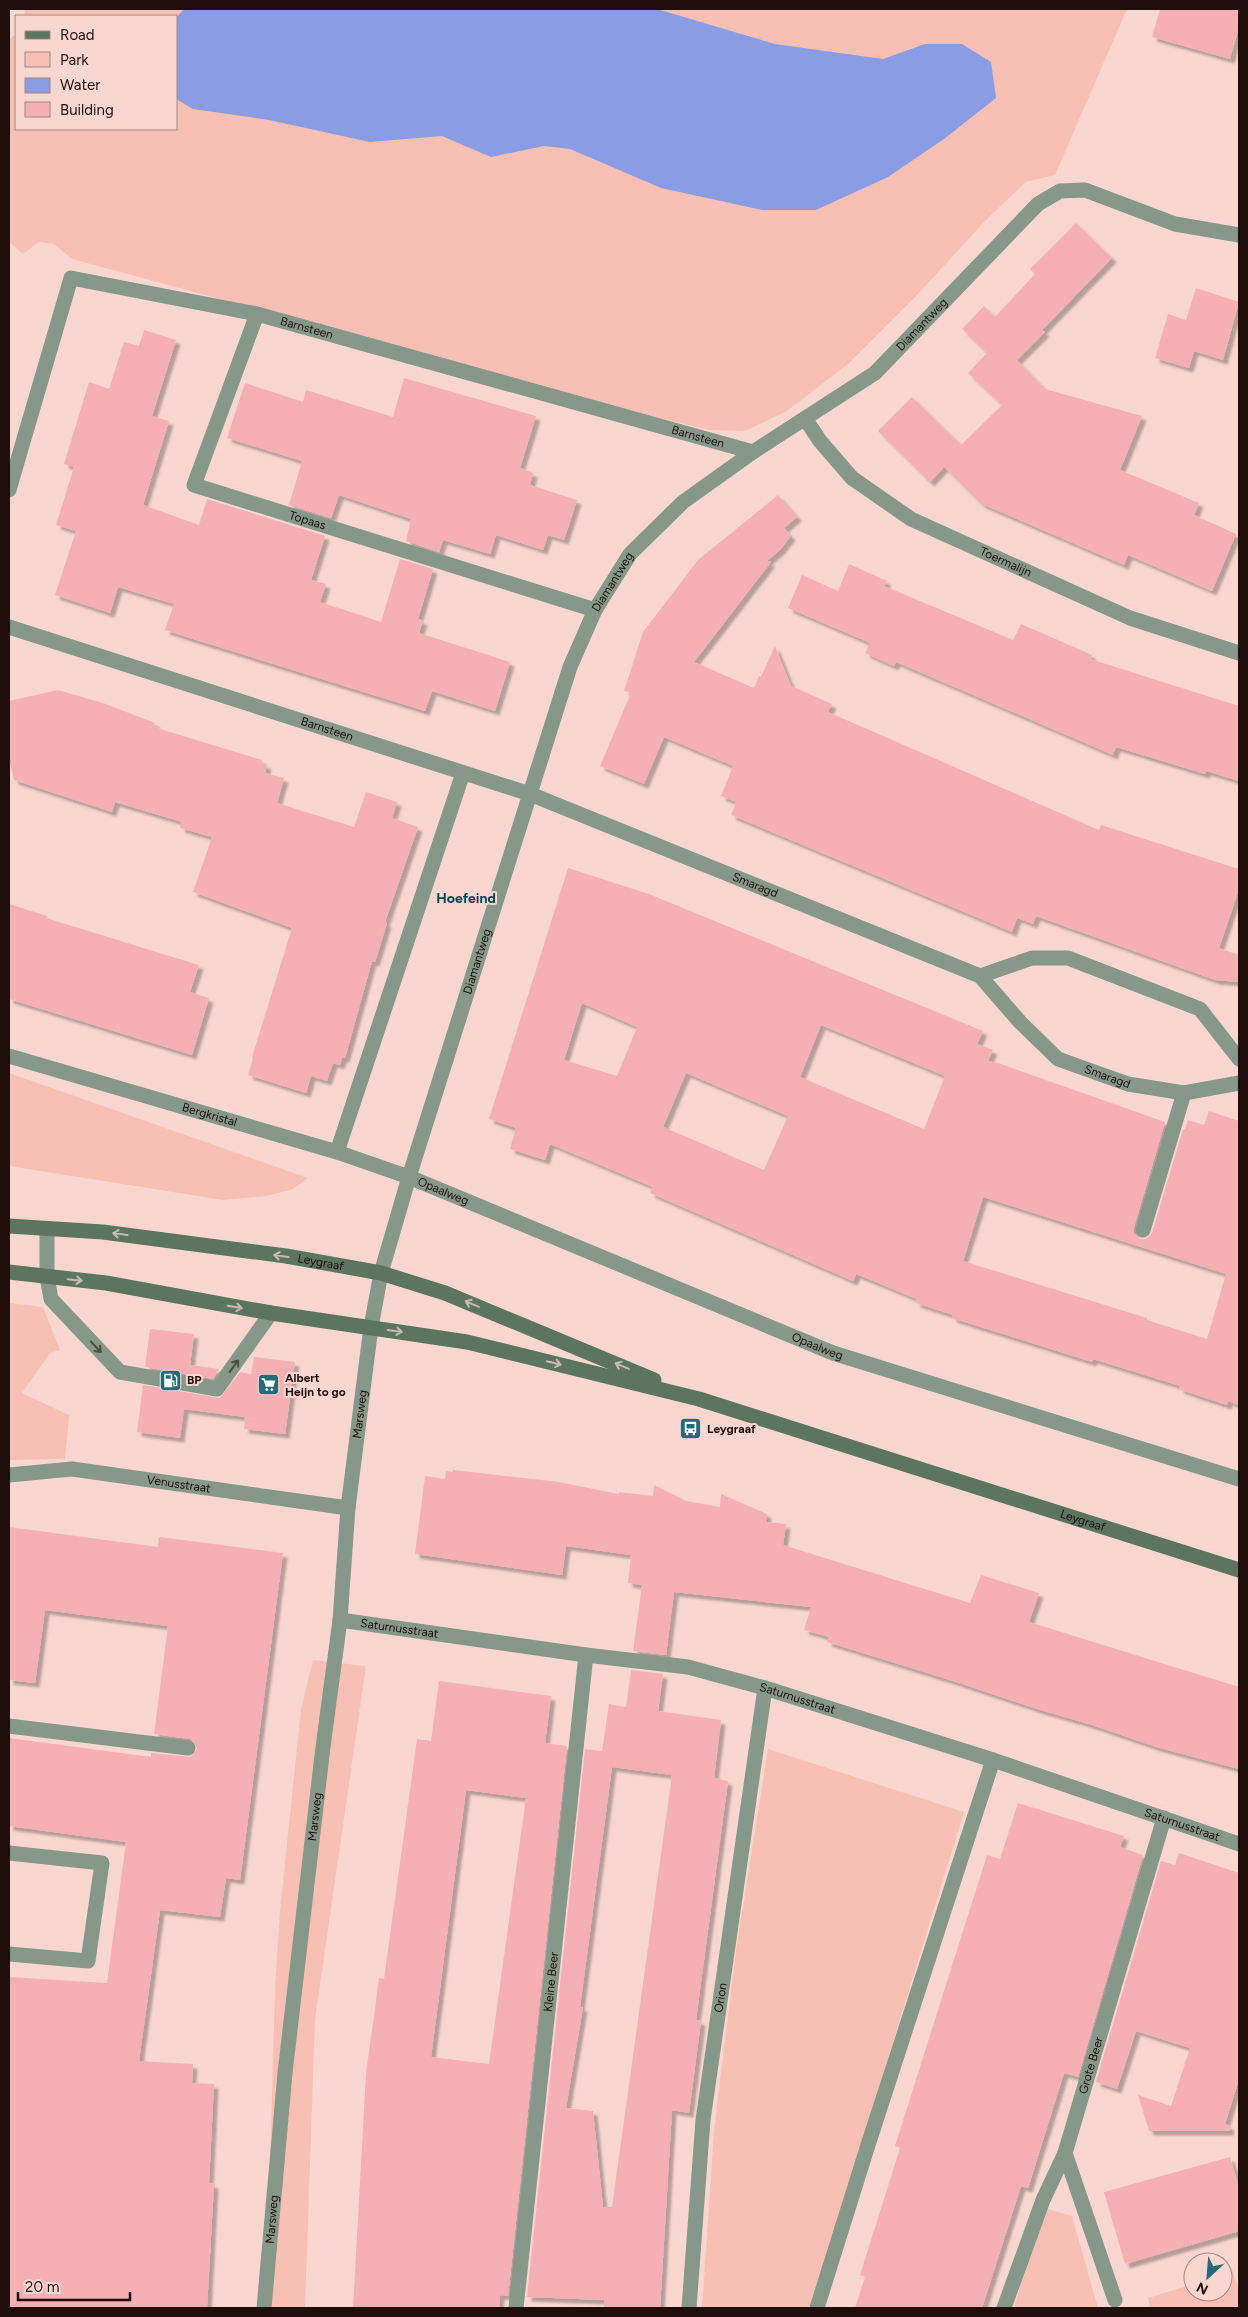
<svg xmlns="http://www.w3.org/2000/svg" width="1248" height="2317" viewBox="0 0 1248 2317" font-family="Figtree,sans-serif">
	<defs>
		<filter id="shadow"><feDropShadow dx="4.5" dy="4.5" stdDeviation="1" flood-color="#0004"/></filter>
	</defs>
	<rect width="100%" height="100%" fill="#f9d7d0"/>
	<path fill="#f8c0b4" d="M25,9H1127L1055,175L1026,182L986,220L918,294L848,364L787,411L745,431L709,430L652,416L72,259L54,244L39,242L23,254L9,242V39L16,34V129H176V16H24Z
		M9,1073L308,1178L293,1189L267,1196L223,1200L9,1166Z
		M9,1303L43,1307L60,1350L50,1353L22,1393L69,1415L65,1459L9,1460Z
		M313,1660L366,1666L315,2020L305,2308H266L275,1989L280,1911L301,1709Z
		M768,1749L964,1812L811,2308H702L714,2130L736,1951Z
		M1048,2209L1072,2216L1098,2308H1014L1030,2254Z
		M1233,2271L1239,2290V2308H1150L1148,2298L1193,2284V2292H1223V2274Z"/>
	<path fill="#8a9de4" d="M184,9H657L775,44L883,59L925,44H962L991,62L996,98L944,139L888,177L816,210H762L661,188L570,149L544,146L491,157L442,136L370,142L269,120L193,109L176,99V18Z"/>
	<path fill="#f7afb6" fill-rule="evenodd" filter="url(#shadow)" d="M1160,9H1239V27L1230,59L1152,37Z
		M1076,223L1112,258L1042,330L1045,332L1017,360L1045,389L1142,416L1120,470L1199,503L1194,515L1236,534L1212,591L1128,555L1124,565L982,504L944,467L930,482L878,431L912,397L961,445L1002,405L968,373L987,353L962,329L984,306L995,317L1035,274L1030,269Z
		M1196,288L1239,302L1223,360L1194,351L1189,368L1155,358L1168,314L1186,320Z
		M144,330L176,340L152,416L169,421L143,505L199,525L207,499L325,536L311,580L326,584L320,602L381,622L400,559L433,569L418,619L423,621L419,633L510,662L495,711L432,691L425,711L193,639L165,630L174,604L118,587L110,613L55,595L76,531L56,525L74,467L64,464L89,382L109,389L124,342L139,346Z
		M404,378L536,416L520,468L533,473L530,485L577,500L564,540L548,535L543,550L496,535L490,554L443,540L439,552L406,541L411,519L339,495L331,518L289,505L302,461L227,438L245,383L303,402L306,390L393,417Z
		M778,495L797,517L784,528L791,536L780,550L767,561L771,562L694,662L754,688L759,676L761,677L775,646L791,686L832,704L828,712L1099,830L1101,825L1239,869V889L1219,948L1239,955V982L1215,980L1036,916L1033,924L1017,918L1012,932L731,815L736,802L721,796L733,766L664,737L644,784L600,766L631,693L624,691L643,632L698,560Z
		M849,564L887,581L884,586L1013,640L1021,624L1092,655L1090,659L1239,706V781L1206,771L1205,774L1116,747L1113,755L896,662L894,666L865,653L870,643L788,608L802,575L838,591Z
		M58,690L103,703L155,723L154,727L262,760L261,763L267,765L265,773L284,778L277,803L354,827L366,792L397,802L392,818L418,827L385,922L387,923L375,962L372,961L345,1058H342L340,1065L333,1063L327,1081L311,1076L306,1093L248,1075L253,1058L252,1057L292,928L193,892L212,837L180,828L182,822L115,802L112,812L14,780L9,758V701Z
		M568,868L649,894L983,1031L977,1044L993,1050L988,1061L998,1063L1165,1122L1134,1227V1233L1140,1239H1146L1152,1233L1183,1129H1185L1188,1120L1204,1125L1209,1111L1239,1121V1405L1228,1401L1227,1405L1202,1397L1179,1389L1180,1386L1093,1359L1092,1362L952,1318L953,1315L916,1303L917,1299L856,1274L853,1281L650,1193L653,1187L550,1144L545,1160L510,1149L516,1128L489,1119ZM582,1003L637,1027L617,1076L564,1060ZM821,1025L945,1076L924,1129L800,1077ZM686,1073L788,1116L764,1170L663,1127ZM983,1197L1226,1274L1207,1339L1147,1320V1318L963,1261Z
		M9,904L47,916L46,918L199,965L190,992L209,998L192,1055L9,999Z
		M150,1329L194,1334L190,1365L219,1369L213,1379L145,1367Z
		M254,1357L295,1362L285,1434L244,1429L245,1417L184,1409L180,1438L137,1432L143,1385L220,1398L240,1372L251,1374Z
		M453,1470L559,1482L619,1494V1492L653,1496L654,1485L686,1501L720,1507L721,1494L767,1514L766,1522L786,1524L783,1545L970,1603L981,1575L1039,1593L1029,1622L1239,1687V1769L1156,1747L1089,1724L1040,1710L953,1681L827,1642L829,1637L804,1630L811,1607L674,1592L666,1655L633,1651L642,1585L628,1583L631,1555L566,1546L562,1575L415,1554L425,1476L445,1479L446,1471L453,1472Z
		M9,1527L158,1547L159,1537L283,1553L240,1880L226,1878L220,1917L160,1910L139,2061L193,2064L192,2083L214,2084L209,2183L214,2184L207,2308H9V1977L107,1983L126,1842L9,1826V1738L151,1757V1753L191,1757L197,1749L196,1744L190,1739L154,1734L168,1626L45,1610L35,1683L9,1680Z
		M631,1670L663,1674L658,1711L721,1720L714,1778L728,1781L696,2020L701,2021L689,2113L672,2110L660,2308H604V2300L527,2297L585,1749L602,1751L609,1704L626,1707ZM612,1767L672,1775L612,2207H603L593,2111L566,2108L583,2007H580Z
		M439,1681L551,1696L545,1743L567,1746L508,2296L500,2295L499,2308H353L366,2073L375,2009L379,1978L384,1979L417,1739L431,1741ZM466,1790L526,1798L489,2064L431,2057Z
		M1018,1803L1124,1836L1120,1847L1143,1855L1078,2077L1064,2073L1028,2188L1021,2186L982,2308H855L865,2277L860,2275L900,2148L895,2146L987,1855L1000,1859Z
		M1179,1853L1239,1873V2079L1225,2124L1230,2126L1229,2131H1149L1138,2095L1171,2106L1190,2048L1136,2031L1117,2089L1096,2082L1161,1861L1175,1865Z
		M1230,2157L1239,2187V2231L1125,2264L1104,2192Z"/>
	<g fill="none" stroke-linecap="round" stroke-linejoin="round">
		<path stroke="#86988a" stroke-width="15" d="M47,1229V1277L51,1299L120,1372L217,1389L271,1313
			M1143,1230L1184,1093
			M9,1726L188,1748
			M9,1853L102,1863L88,1961L9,1954
			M1065,2153L1115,2300"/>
		<g stroke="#86988a" stroke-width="15">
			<path id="s1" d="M257,314L194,485L595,610"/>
			<path id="s2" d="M806,420L820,441L852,478L911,519L1130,618L1239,653"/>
			<path id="s3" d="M9,490L71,278L257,314L753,452"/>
			<path id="s4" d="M9,627L530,794L980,976L1020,1022L1058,1059L1128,1084L1184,1093L1239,1083"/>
			<path d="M980,976L1032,958H1068L1200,1009L1239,1059"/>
			<path id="s5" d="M9,1056L337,1152L409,1177L833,1353L1239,1479"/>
			<path d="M337,1152L463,773"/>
			<path id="s6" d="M9,1475L72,1469L348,1508"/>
			<path id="s7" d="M340,1620L586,1655L688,1667L765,1688L993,1760L1239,1844"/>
			<path id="s8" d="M264,2308L285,2073L323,1747L340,1620L348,1508L371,1327L381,1273L409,1177L570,667L595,610L630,554L683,502L753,452L875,373L1038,204L1060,191L1085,190L1175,224L1239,235"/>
			<path id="s9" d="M516,2308L586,1655"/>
			<path id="s10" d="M689,2308L703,2120L765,1688"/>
			<path d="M817,2308L868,2145L993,1760"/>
			<path id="s11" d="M1004,2308L1043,2200L1065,2153L1164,1818"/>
		</g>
		<g stroke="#5b7561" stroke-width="15">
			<path id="s12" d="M9,1226L103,1232L286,1256L381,1273L445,1293L654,1380"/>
			<path id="s13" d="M9,1272L106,1283L271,1313L467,1342L699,1399L1239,1570"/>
		</g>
	</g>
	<defs><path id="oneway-shaft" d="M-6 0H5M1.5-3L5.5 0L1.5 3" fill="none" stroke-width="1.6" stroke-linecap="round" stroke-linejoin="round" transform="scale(1.25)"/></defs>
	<g stroke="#cabaaf">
		<use href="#oneway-shaft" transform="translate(120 1234) rotate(-172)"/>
		<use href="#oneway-shaft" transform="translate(281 1256) rotate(-172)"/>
		<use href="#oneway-shaft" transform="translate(75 1280) rotate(6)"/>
		<use href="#oneway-shaft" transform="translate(472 1304) rotate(-157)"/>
		<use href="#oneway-shaft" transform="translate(235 1307) rotate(10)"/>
		<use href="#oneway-shaft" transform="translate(395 1331) rotate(8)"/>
		<use href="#oneway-shaft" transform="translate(554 1363) rotate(14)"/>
		<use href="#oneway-shaft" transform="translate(622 1366) rotate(-157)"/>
	</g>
	<g stroke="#4e4c44">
		<use href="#oneway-shaft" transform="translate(96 1347) rotate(47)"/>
		<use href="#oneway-shaft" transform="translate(234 1366) rotate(-54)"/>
	</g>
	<defs>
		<symbol id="fuel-square" viewBox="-11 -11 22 22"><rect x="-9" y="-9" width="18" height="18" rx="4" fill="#236b78" stroke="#f9d7d0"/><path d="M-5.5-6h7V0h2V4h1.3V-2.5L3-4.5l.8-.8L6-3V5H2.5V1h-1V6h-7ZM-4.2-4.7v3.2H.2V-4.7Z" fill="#fff"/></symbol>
		<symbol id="supermarket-square" viewBox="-11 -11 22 22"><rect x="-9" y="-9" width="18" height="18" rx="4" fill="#236b78" stroke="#f9d7d0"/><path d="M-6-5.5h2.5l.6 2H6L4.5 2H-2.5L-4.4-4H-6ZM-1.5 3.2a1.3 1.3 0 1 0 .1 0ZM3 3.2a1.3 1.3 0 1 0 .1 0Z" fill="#fff"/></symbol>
		<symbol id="bus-square" viewBox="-11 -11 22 22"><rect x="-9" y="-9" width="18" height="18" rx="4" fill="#236b78" stroke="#f9d7d0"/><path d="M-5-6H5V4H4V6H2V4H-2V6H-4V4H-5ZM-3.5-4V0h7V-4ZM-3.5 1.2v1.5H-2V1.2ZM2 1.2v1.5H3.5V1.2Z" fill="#fff"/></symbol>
	</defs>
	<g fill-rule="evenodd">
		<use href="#fuel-square" x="158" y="1368" width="25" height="25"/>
		<use href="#supermarket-square" x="256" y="1372" width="25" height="25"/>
		<use href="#bus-square" x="678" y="1416" width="25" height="25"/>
	</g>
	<g text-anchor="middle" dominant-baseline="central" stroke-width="4" stroke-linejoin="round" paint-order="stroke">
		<g font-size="12" fill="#200e0a" stroke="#f9d7d0">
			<text stroke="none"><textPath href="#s8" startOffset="2178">Diamantweg</textPath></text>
			<text stroke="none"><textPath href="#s3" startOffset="462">Barnsteen</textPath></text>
			<text stroke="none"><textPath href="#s3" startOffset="868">Barnsteen</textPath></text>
			<text stroke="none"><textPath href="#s1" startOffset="301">Topaas</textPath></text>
			<text stroke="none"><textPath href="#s2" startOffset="250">Toermalijn</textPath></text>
			<text stroke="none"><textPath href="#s8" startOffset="1772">Diamantweg</textPath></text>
			<text stroke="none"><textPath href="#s4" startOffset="334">Barnsteen</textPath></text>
			<text stroke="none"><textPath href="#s4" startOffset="790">Smaragd</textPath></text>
			<text stroke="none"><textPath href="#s8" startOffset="1368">Diamantweg</textPath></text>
			<text stroke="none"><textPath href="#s4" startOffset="1199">Smaragd</textPath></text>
			<text stroke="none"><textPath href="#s5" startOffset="209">Bergkristal</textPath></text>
			<text stroke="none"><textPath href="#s5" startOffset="455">Opaalweg</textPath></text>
			<text stroke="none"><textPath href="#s12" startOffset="314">Leygraaf</textPath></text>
			<text stroke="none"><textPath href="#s5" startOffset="860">Opaalweg</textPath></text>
			<text stroke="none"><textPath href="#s8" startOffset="899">Marsweg</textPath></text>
			<text stroke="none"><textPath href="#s6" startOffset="171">Venusstraat</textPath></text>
			<text stroke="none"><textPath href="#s13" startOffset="1105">Leygraaf</textPath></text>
			<text stroke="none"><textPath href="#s7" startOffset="60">Saturnusstraat</textPath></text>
			<text stroke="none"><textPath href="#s7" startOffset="465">Saturnusstraat</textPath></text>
			<text stroke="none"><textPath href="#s8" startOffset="494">Marsweg</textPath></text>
			<text stroke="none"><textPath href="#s7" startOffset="870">Saturnusstraat</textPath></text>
			<text stroke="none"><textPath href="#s9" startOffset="328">Kleine Beer</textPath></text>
			<text stroke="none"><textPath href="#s10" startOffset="312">Orion</textPath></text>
			<text stroke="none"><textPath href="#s11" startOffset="258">Grote Beer</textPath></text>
			<text stroke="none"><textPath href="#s8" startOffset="89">Marsweg</textPath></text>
		</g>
		<g font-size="12" font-weight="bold" fill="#200e0a" stroke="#f9d7d0" text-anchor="start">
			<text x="285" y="1378">Albert<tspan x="285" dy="14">Heijn to go</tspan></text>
			<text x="187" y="1380">BP</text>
			<text x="707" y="1429">Leygraaf</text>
		</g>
		<g font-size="14" font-weight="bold" fill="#05444e" stroke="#f9d7d0">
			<text x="466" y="898">Hoefeind</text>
		</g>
	</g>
	<rect width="1248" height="2317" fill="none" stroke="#200e0a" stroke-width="20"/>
	<rect x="15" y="15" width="162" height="115" fill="#f9d7d0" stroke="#a28781"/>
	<rect x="25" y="31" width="25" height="8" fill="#5b7561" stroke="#a28781"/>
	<text x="60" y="40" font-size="15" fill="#200e0a">Road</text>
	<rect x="25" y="52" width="25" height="15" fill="#f8c0b4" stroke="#a28781"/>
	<text x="60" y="65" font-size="15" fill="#200e0a">Park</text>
	<rect x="25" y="78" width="25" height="15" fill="#8a9de4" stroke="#a28781"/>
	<text x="60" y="90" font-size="15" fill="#200e0a">Water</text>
	<rect x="25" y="102" width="25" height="15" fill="#f7afb6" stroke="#a28781"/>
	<text x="60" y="115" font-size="15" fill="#200e0a">Building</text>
	<g transform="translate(1208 2277) rotate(206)"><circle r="24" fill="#f9d7d0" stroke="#a28781"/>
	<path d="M0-4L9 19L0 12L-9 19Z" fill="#236b78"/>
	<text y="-8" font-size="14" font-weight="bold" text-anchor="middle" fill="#200e0a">N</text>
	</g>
	<path d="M18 2292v8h112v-8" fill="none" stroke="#200e0a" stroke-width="2.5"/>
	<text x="25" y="2292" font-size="15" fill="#200e0a" stroke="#f9d7d0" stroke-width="4" paint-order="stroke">20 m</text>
</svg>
